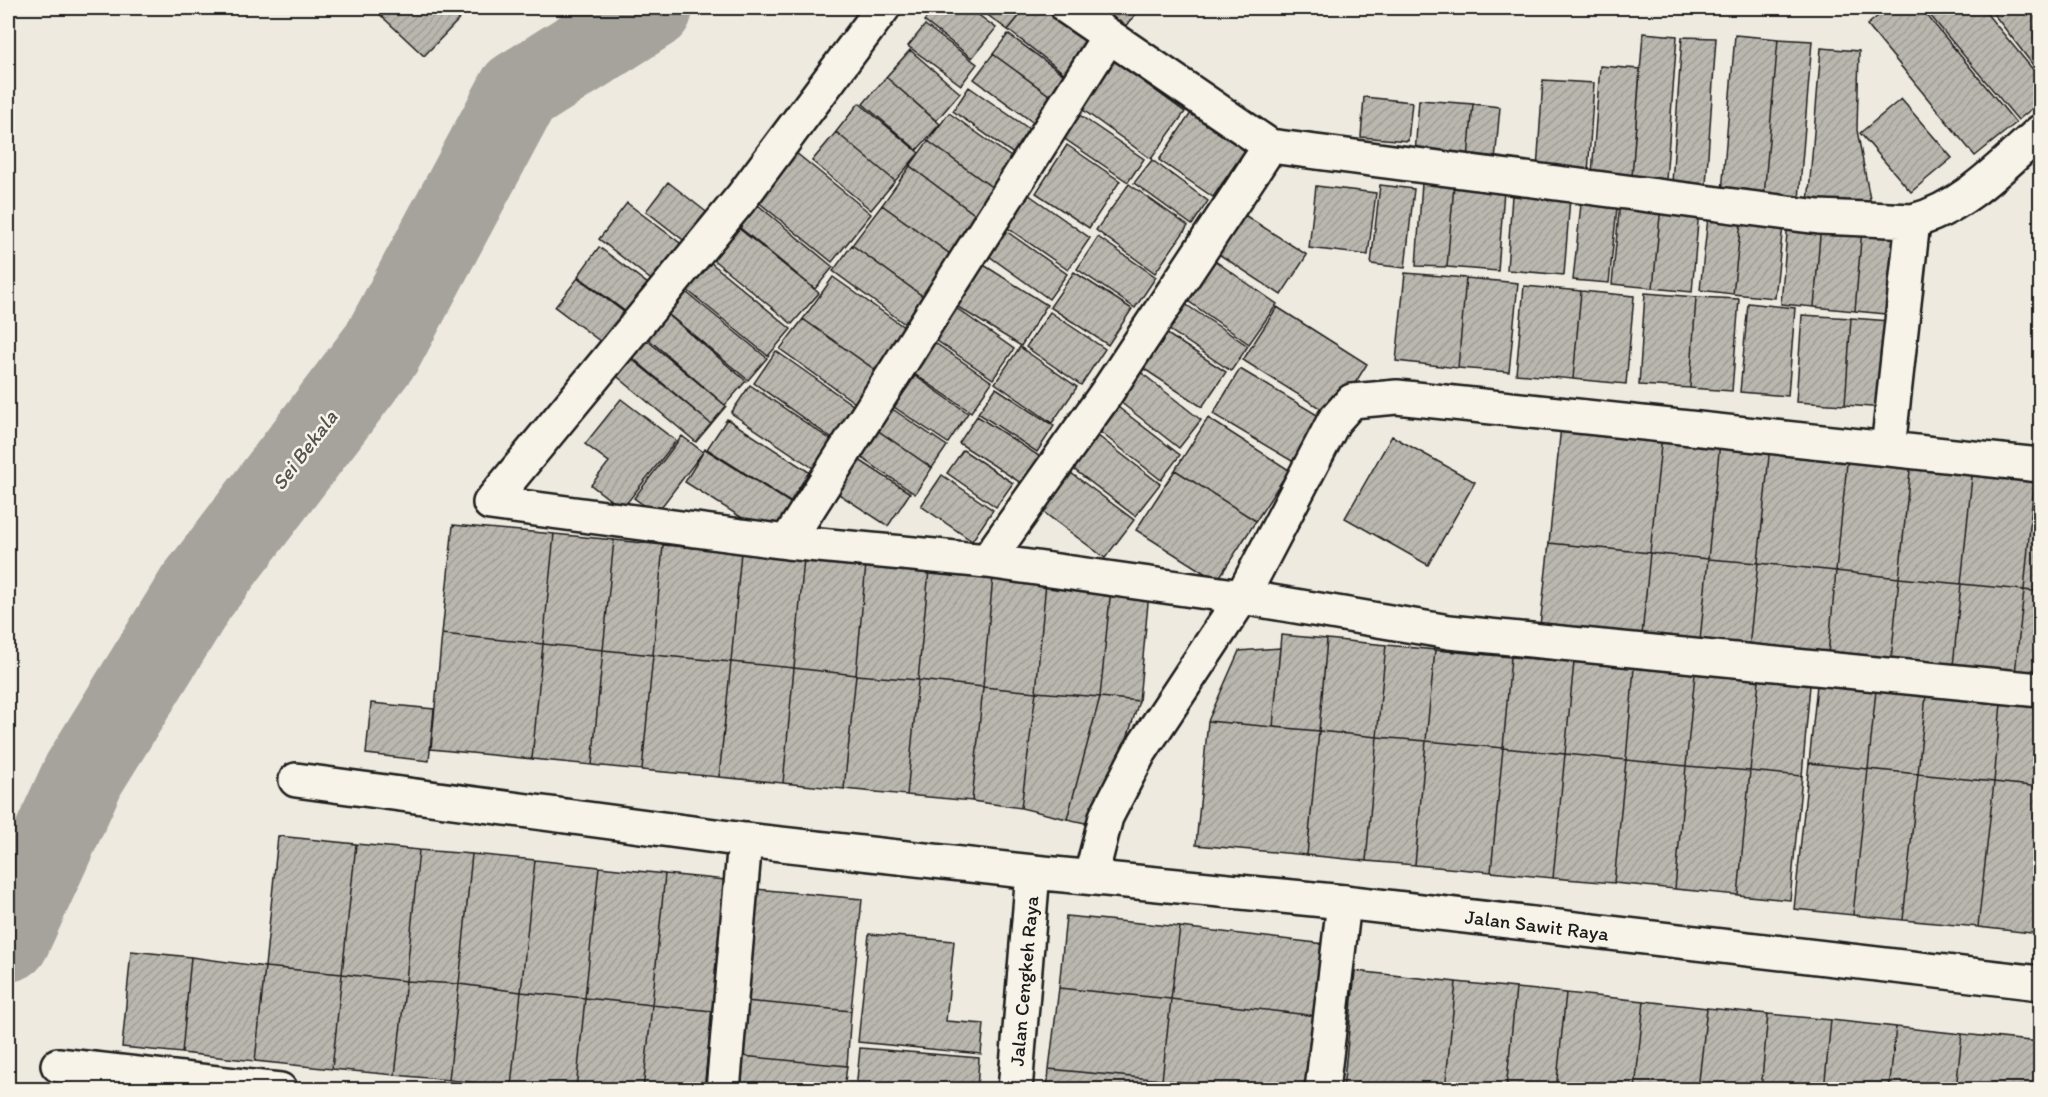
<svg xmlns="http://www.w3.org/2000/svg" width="2048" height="1097" viewBox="0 0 2048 1097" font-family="Itim,sans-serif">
	<defs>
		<pattern id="building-hatch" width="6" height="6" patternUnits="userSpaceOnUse" patternTransform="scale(1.5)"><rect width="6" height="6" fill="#bab7af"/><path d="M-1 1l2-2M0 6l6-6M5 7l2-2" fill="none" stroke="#9f9d96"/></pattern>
	</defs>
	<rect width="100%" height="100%" fill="#eeeae0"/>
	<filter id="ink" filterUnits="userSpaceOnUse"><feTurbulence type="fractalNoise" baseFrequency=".0167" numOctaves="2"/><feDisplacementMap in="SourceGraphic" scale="12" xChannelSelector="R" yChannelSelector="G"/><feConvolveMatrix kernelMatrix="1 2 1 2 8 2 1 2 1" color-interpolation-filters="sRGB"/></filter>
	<g filter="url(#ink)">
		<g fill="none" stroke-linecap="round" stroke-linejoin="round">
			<path stroke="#a6a39d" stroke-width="84" d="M8,940L84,774L196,593L382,348L519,92L651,8"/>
		</g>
		<path fill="url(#building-hatch)" stroke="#1c1c1c" stroke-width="1.5" d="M373,8H470L424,56Z
			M934,8H969L996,28L972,58L924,21Z
			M978,8H1026L1008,30Z
			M1026,8H1044L1094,46L1069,77L1008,30Z
			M1094,8H1141L1122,30Z
			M1888,8H1921L2016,123L1975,156L1867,25Z
			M1924,8H1982L2040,78V102L2018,120Z
			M1989,8H2040V74Z
			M925,25L977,64L961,85L908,46Z
			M1643,33L1677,36L1666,180L1632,177Z
			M1008,34L1075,83L1060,103L993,54Z
			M1735,35L1778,39L1764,196L1722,192Z
			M1682,37L1716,38L1706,185L1672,183Z
			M1778,39L1812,41L1799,199L1764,196Z
			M1821,48L1859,51L1857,130L1872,210L1808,204Z
			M910,50L960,93L936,121L886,77Z
			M993,54L1060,103L1042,129L974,79Z
			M1109,57L1185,112L1151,159L1075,104Z
			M1600,66L1640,69L1632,177L1592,174Z
			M886,77L940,124L917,150L863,104Z
			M1543,80L1594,83L1588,174L1537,170Z
			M969,87L1042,138L1025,162L953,111Z
			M1364,97L1412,102L1408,141L1361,137Z
			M1901,99L1952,158L1911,192L1860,133Z
			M1419,100L1473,104L1468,159L1415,154Z
			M859,103L919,153L895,181L836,132Z
			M1473,104L1500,107L1495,161L1468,159Z
			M1193,110L1247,147L1213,197L1159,160Z
			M1075,112L1144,159L1128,182L1059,135Z
			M949,113L1025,167L1004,196L928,141Z
			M836,132L895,181L871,210L812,161Z
			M928,141L1004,196L985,222L910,166Z
			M1067,145L1120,181L1089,228L1036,193Z
			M795,152L871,214L832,262L756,200Z
			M1152,160L1208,201L1192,225L1134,183Z
			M910,166L985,222L957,259L882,205Z
			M668,182L714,218L691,246L646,211Z
			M1422,183L1454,185L1447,267L1416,266Z
			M1129,184L1188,226L1155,273L1096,230Z
			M1380,185L1414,189L1405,268L1371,264Z
			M1454,185L1504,190L1498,271L1447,267Z
			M1316,186L1376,193L1368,255L1309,248Z
			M1025,192L1090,238L1068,270L1002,224Z
			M1512,195L1570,198L1564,275L1507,270Z
			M627,203L688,249L659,286L599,239Z
			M1620,203L1661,206L1653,288L1612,284Z
			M1581,204L1617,208L1609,283L1573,280Z
			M758,205L833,267L815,289L739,227Z
			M882,205L957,259L928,300L852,245Z
			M1661,206L1699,210L1692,292L1653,288Z
			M1709,209L1742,213L1733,294L1700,290Z
			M1742,213L1784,217L1775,298L1733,294Z
			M1243,214L1307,255L1281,295L1217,253Z
			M1788,221L1821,224L1814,307L1781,304Z
			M1821,224L1862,228L1855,311L1814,307Z
			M999,226L1067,274L1049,299L982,251Z
			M737,227L819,293L792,324L711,258Z
			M1862,228L1904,231L1896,315L1855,311Z
			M1098,237L1156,277L1135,308L1077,269Z
			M852,245L928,300L909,327L833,271Z
			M599,247L656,290L634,318L578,276Z
			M1208,256L1277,304L1249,344L1181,296Z
			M710,262L791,329L768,356L687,290Z
			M979,262L1047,305L1021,346L953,304Z
			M1074,272L1132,309L1108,345L1050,307Z
			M1405,273L1466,278L1458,368L1396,361Z
			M833,277L911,332L881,374L803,319Z
			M578,278L632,318L609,348L555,307Z
			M1466,278L1518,283L1509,372L1458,368Z
			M1524,286L1581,291L1573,379L1516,374Z
			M1581,291L1634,296L1626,384L1573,379Z
			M686,292L767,358L748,380L668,314Z
			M1645,293L1696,297L1690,388L1639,385Z
			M1696,297L1739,299L1732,391L1690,388Z
			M1179,300L1248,346L1231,371L1162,325Z
			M949,303L1014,349L993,379L927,334Z
			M1748,303L1795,308L1788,396L1740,392Z
			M1277,307L1367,364L1334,417L1243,360Z
			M1050,312L1105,349L1081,385L1026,347Z
			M666,313L746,381L725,405L646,337Z
			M1802,315L1851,318L1845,405L1796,402Z
			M1851,318L1890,321L1884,408L1845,405Z
			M803,319L881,374L858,405L780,349Z
			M1158,328L1226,372L1202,407L1135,363Z
			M922,334L992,382L971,412L901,365Z
			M643,337L726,406L711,424L628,354Z
			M1020,347L1077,387L1052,423L995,383Z
			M776,351L857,408L834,440L754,383Z
			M628,356L711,424L696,442L613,373Z
			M1240,369L1324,419L1297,464L1213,414Z
			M1138,370L1201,420L1179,448L1115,398Z
			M915,376L968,413L948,443L894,407Z
			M750,385L831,440L813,468L731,413Z
			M996,388L1054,426L1037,452L978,413Z
			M621,399L676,441L622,509L591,485L609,462L585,444Z
			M885,404L947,446L932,468L870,425Z
			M1114,404L1180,455L1161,480L1095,428Z
			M977,416L1042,458L1024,485L959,443Z
			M1208,418L1289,470L1256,521L1175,470Z
			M727,419L809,472L790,502L707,449Z
			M870,425L932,468L915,494L852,451Z
			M1561,426L1662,435L1650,553L1549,543Z
			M1093,432L1160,484L1135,516L1067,464Z
			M1662,435L1720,442L1708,559L1650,553Z
			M682,436L703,452L656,514L634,498Z
			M1392,436L1475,482L1428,565L1345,518Z
			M1720,442L1770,446L1758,563L1708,559Z
			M1770,446L1848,454L1836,571L1758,563Z
			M705,449L792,504L771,536L685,482Z
			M963,450L1013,483L996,507L947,473Z
			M1848,454L1911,461L1899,578L1836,571Z
			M853,456L910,493L888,526L831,489Z
			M1911,461L1973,467L1961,584L1899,578Z
			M1973,467L2035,473L2024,590L1961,584Z
			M1067,470L1134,520L1105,558L1038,508Z
			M1175,470L1256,521L1217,581L1136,530Z
			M2035,473L2040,474V592L2024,590Z
			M942,475L993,510L972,541L921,506Z
			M453,525L554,534L543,644L442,634Z
			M554,534L614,540L603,650L543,644Z
			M614,540L663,545L653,655L603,650Z
			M1549,543L1650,553L1641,646L1539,635Z
			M663,545L741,552L731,662L653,655Z
			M741,552L804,558L794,668L731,662Z
			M1650,553L1708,559L1699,651L1641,646Z
			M804,558L866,564L856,675L794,668Z
			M1708,559L1758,563L1748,657L1699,651Z
			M1758,563L1836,571L1827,665L1748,657Z
			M866,564L929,571L918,680L856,675Z
			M929,571L993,576L983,687L918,680Z
			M1836,571L1899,578L1890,671L1827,665Z
			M993,576L1046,582L1036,692L983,687Z
			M1899,578L1961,584L1952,677L1890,671Z
			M1046,582L1111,588L1100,697L1036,692Z
			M1961,584L2024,590L2014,683L1952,677Z
			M1111,588L1149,592L1139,701L1100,697Z
			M2024,590L2040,592V686L2014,683Z
			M442,634L543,644L532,759L431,749Z
			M1281,635L1327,639L1319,731L1273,727Z
			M1327,639L1386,645L1377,737L1319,731Z
			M543,644L603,650L592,765L532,759Z
			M1386,645L1435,650L1426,741L1377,737Z
			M1280,648L1273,727L1208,721L1239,651Z
			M603,650L653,655L642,770L592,765Z
			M1435,650L1511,657L1503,748L1426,741Z
			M653,655L731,662L719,777L642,770Z
			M1511,657L1574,662L1565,754L1503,748Z
			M731,662L794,668L783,783L719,777Z
			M1574,662L1634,668L1626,760L1565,754Z
			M794,668L856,675L844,789L783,783Z
			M1634,668L1695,674L1686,766L1626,760Z
			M1695,674L1759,680L1750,771L1686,766Z
			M856,675L918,680L907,795L844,789Z
			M918,680L983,687L972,801L907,795Z
			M1759,680L1810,685L1802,776L1750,771Z
			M1817,685L1876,690L1868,769L1809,763Z
			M983,687L1036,692L1021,808L972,801Z
			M1876,690L1926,695L1918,774L1868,769Z
			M1036,692L1100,697L1067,819L1021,808Z
			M1926,695L2001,703L1994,782L1918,774Z
			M1100,697L1139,701L1099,826L1067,819Z
			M371,703L434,709L429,761L366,754Z
			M2001,703L2040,707V787L1994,782Z
			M1208,721L1319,731L1307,855L1196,845Z
			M1319,731L1377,737L1366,861L1307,855Z
			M1377,737L1426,741L1415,865L1366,861Z
			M1426,741L1503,748L1491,872L1415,865Z
			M1503,748L1565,754L1553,878L1491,872Z
			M1565,754L1626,760L1614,883L1553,878Z
			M1626,760L1686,766L1675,889L1614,883Z
			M1809,763L1868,769L1853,915L1794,909Z
			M1686,766L1750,771L1738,895L1675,889Z
			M1868,769L1918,774L1903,920L1853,915Z
			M1750,771L1802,776L1790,900L1738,895Z
			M1918,774L1994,782L1978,927L1903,920Z
			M1994,782L2040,787V934L1978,927Z
			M278,836L356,844L342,974L265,967Z
			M356,844L419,850L406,981L342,974Z
			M419,850L472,854L459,984L406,981Z
			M472,854L535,860L521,992L459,984Z
			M535,860L599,867L585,998L521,992Z
			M599,867L665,874L652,1005L585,998Z
			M665,874L726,880L712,1011L652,1005Z
			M756,889L862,899L851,1011L746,1001Z
			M1066,916L1180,927L1171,999L1059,988Z
			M1180,927L1325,944L1317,1016L1171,999Z
			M869,934L954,941L946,1021L984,1024L981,1054L858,1042Z
			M131,951L191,957L182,1053L122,1047Z
			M191,957L265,967L255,1061L182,1053Z
			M265,967L342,974L332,1069L255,1061Z
			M1355,971L1456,982L1445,1090H1343Z
			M342,974L406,981L395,1075L332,1069Z
			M406,981L459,984L449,1080L395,1075Z
			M1456,982L1516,988L1506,1090H1445Z
			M459,984L521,992L511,1086L449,1080Z
			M1059,988L1171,999L1162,1080L1049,1069Z
			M1516,988L1566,993L1556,1090H1506Z
			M521,992L585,998L576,1090L511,1086Z
			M1566,993L1644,1001L1635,1090H1556Z
			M585,998L652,1005L643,1090H576Z
			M1171,999L1317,1016L1308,1090H1246L1162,1080Z
			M746,1001L851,1011L847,1066L742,1056Z
			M1644,1001L1707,1008L1698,1090H1635Z
			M652,1005L712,1011L704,1090H643Z
			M1707,1008L1768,1014L1761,1090H1698Z
			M1768,1014L1831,1020L1824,1090H1761Z
			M1831,1020L1896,1027L1889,1090H1824Z
			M1896,1027L1962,1034L1956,1090H1889Z
			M1962,1034L2040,1042L2035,1090H1956Z
			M860,1048L979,1058L977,1090H856Z
			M742,1056L847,1066L844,1090H738Z
			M1049,1069L1162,1080L1161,1090H1047Z
			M1162,1080L1246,1090H1161Z"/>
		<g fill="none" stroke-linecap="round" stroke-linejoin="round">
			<defs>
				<path id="minor" d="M1068,8L1270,146L1819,217L1913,221
					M1888,449L1913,221C1963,208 2003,165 2040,132
					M490,503L787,542L987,561L1242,597L1449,632L2040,690
					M490,503L742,197L883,8
					M787,542L1109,36
					M987,561L1105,395L1270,146
					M296,780L745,840L1033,872
					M1091,876L1106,817L1139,753L1242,597L1334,421L1352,401L1397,397L2040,465
					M58,1065L280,1090
					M723,1090L745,840
					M1322,1090L1344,902"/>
				<path id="tertiary" d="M1015,1090L1033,872L1344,902L2040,983"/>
			</defs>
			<use href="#minor" stroke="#1c1c1c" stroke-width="38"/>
			<use href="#tertiary" stroke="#1c1c1c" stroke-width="38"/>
			<use href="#minor" stroke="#f7f3e8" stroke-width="33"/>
			<use href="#tertiary" stroke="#f7f3e8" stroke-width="33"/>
		</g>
	</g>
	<g text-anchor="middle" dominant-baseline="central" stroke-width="5" stroke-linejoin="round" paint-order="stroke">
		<g font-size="20" fill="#1c1c1c" stroke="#f7f3e8">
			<text transform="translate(1537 925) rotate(7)">Jalan Sawit Raya</text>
			<text transform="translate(1024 981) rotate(-85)">Jalan Cengkeh Raya</text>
		</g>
		<g font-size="21" font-style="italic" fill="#535250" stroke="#f7f3e8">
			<text transform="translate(304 450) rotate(-53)">Sei Bekala</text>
		</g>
	</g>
	<rect width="2048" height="1097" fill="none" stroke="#f7f3e8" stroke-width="30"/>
	<rect x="15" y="15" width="2018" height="1067" fill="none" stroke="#1c1c1c" stroke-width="2" filter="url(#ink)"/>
</svg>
